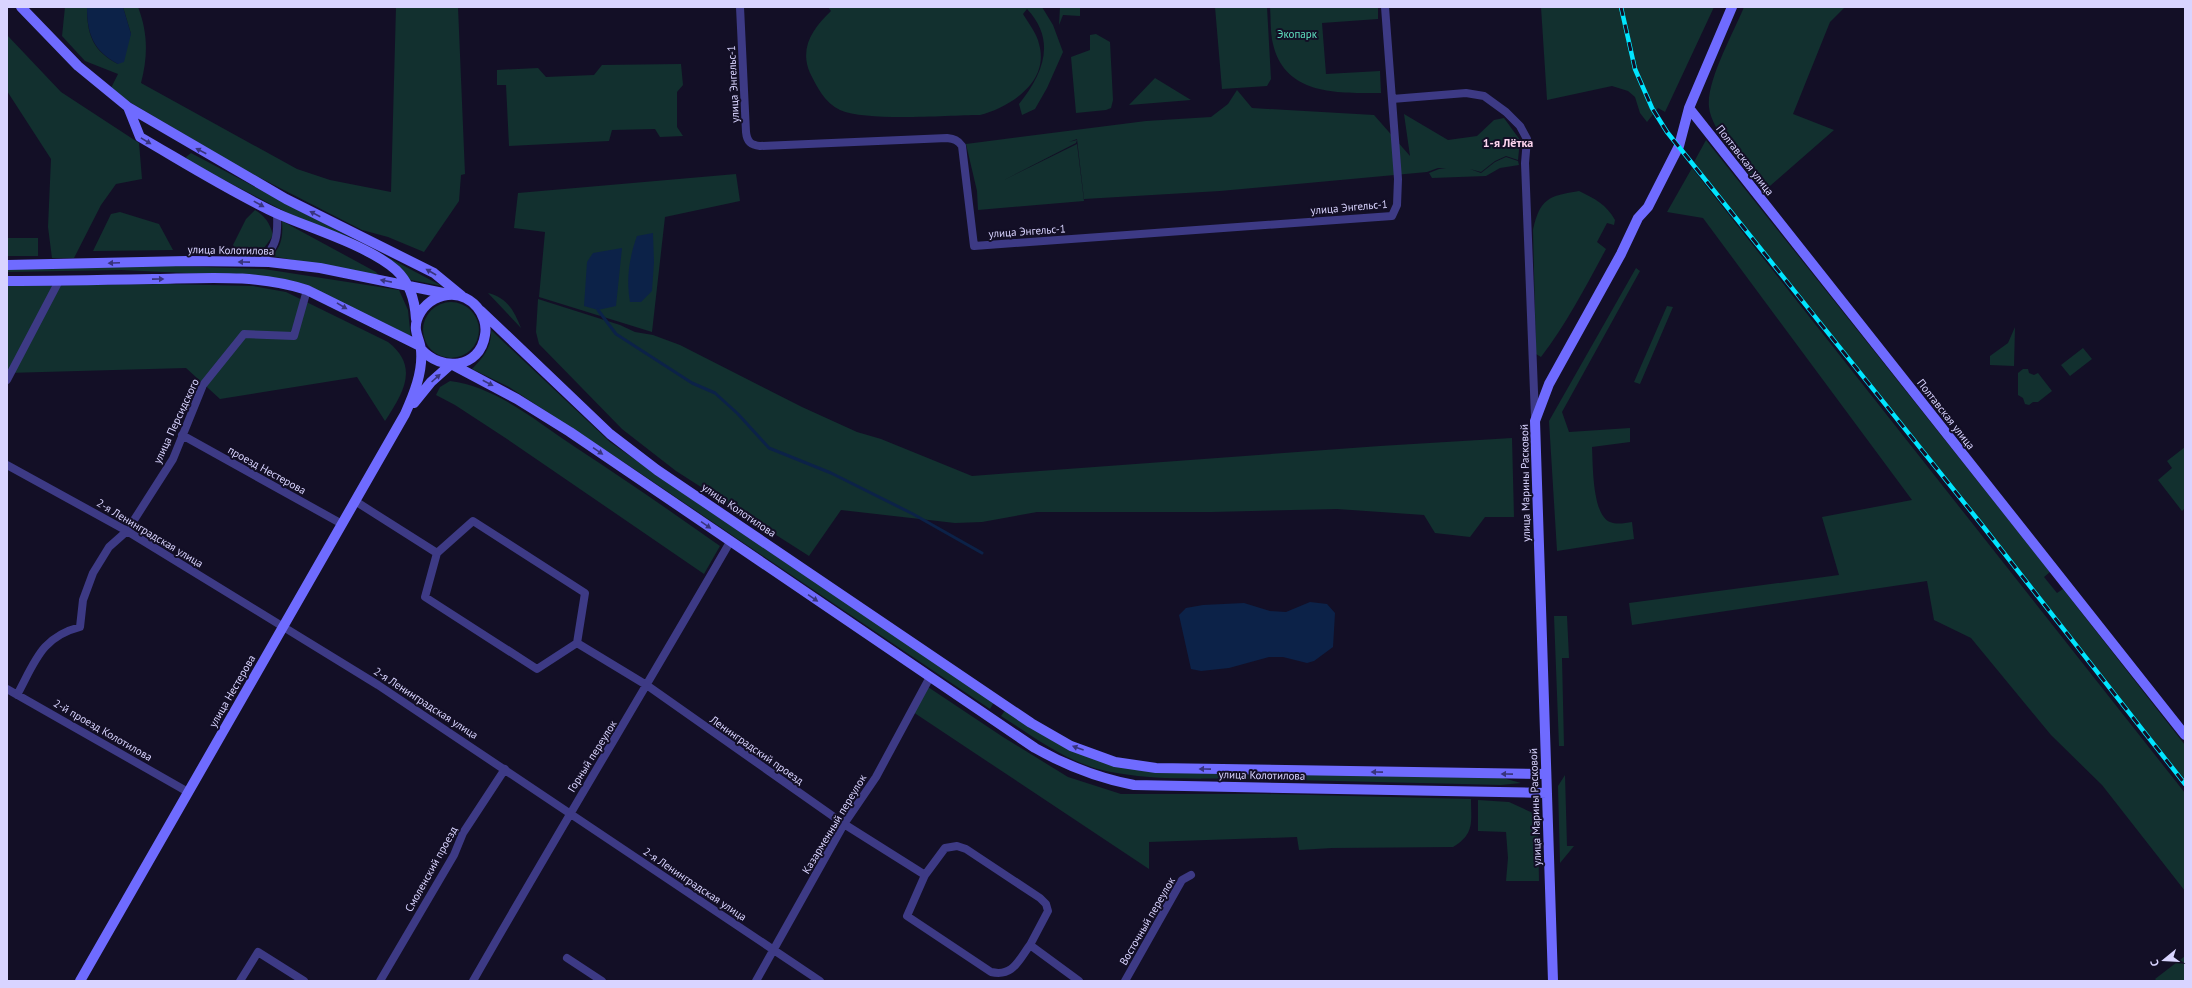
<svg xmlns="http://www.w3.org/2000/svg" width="2192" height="988" viewBox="0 0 2192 988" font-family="'PT Sans',sans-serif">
	<rect width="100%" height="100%" fill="#130f26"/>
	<path fill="#12302f" d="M65,7H87C87,35 93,51 118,64L131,34L123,7H138C148,33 148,56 141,83L297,169L330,180L391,192L396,7H458L465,174L461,175L459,201L424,252L388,237L362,230L241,168L128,101L111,88L118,74L85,61L62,36Z
		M828,7H1042L1053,25L1063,52L1047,88L1035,109L1022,115L1019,104C1043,74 1057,41 1027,9L1023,14C1029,24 1037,34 1039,44C1050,82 1010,107 980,115C947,115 868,122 840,110C825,103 817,87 810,73C799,48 813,28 831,11Z
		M1060,7H1080V16L1063,15L1059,25Z
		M1215,7H1267L1271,79L1267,86L1222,89Z
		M1270,7H1378V19L1322,23L1326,74L1380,71L1381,93C1339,93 1285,96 1273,44C1270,32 1271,19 1270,7Z
		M1541,7H1714L1665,112L1658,108L1647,122L1640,113L1635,97L1628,91L1612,86L1547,100Z
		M1744,7H1845L1830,22L1793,114L1834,130L1763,192C1748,172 1711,131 1709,107C1706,81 1734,32 1744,7Z
		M1096,34L1110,42L1113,100L1111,108L1106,110L1076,113L1071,57L1090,50V35Z
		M7,35L61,92L139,143L142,179L116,184L101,205L74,258H52L48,227L51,159L7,91Z
		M681,64L683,85L677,92V127L683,136L660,137L655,129L612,130L609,141L509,146L506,85H497V70L538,68L546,77L594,75L602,65Z
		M1155,78L1191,100L1129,105Z
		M1237,90L1252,108L1374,115L1410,156L1404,114L1448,140L1477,136L1494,120L1504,118L1520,140L1518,160L1506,156L1495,161L1481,172L1470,169L1481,173L1495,162L1506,157L1518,161L1519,165L1500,168L1486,176L1432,178L1429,173L1439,169L1446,168H1438L1427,172L1220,191L1084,199L1077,139L1069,142L1077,140L1076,143L1004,180L1077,144L1084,201L978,210L977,191L966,144L1146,121L1211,117L1228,104Z
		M1706,140L2050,572L2044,577L2057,593L2063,589L2185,745V782L1694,162Z
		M191,153L442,286L406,279L309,224L189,162L186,157Z
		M1692,168L2185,793V891L2102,785L2051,735L1971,638L1934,620L1927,581L1632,625L1629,603L1839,575L1822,517L1912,500L1703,218L1667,212Z
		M736,174L740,201L665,217L652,332L539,297L545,232L514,228L518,193Z
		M1579,191C1594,198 1607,205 1615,220L1614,225L1607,223L1597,242L1606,249C1586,286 1567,323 1541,357L1536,354L1533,230C1540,198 1549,196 1579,191Z
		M255,210C265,216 270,223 273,235C265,248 259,256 243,257L233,245L246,219Z
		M120,212L159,224L173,250L93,251L111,214Z
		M282,221L376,272L379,276L272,256C282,245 283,236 282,221Z
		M7,238H38V256H7Z
		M145,265L264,269L399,290L408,310L411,340L308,285L271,277L121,270L7,272V268Z
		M1636,268L1640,271L1562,412L1569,432L1630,428V442L1592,447C1593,464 1592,515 1610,522C1617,525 1625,523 1632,522L1634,539L1557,551L1549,421Z
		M166,284L253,286L286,292L388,342C420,367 403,393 385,421L357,377L220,399L186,368L7,373V286Z
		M488,293C507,298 514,310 521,328Z
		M538,299L620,325L635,332L653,335L680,345L802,407L857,432L881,439L972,476L1380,446L1512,438L1514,517H1485L1470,537L1435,533L1424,515L1337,509L1212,512H1037L982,522L955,523L841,510L809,556L676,471L622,429L539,344L536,332Z
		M423 330a28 28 0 1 1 56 0a28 28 0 1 1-56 0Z
		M1667,306L1673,307L1640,384L1634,382Z
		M2015,327L2014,366L1990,365V356L2008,343Z
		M491,330L610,442L706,509L994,702L990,709L634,469L509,387L472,369C483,358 492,347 491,330Z
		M2083,348L2092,359L2070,376L2061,365Z
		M2023,369H2028L2029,373L2034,375L2038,373L2052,391L2038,402H2033L2029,405L2025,404L2023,398L2018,395V373Z
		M450,381C497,387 537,422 575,447C624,479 672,512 720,546L704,574L507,439L455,405L436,395L440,387Z
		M2185,447V508L2182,511L2158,480L2172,468L2167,461Z
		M1554,616H1567L1569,658H1562L1564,746H1559Z
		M928,687L1003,737L1068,777L1121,794H1266L1471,799C1471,822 1475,834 1453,847L1332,848L1299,850L1297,837L1149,842V869L913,712Z
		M1006,709L1121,766L1503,778L1521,783L1501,785C1417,783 1332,781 1247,779C1199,778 1149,781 1102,770C1065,761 1033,736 1001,716Z
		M1565,775L1567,846H1574L1560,863L1558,786Z
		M1478,800L1509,802L1535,814L1538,828L1539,881H1506L1508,858L1506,832L1478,831Z
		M2185,956V981H2157L2155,979Z"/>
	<path fill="#0c2248" d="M87,7H123L131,34L124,62L118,64C94,51 87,35 87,7Z
		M653,233L654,262L652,291L641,302H630C626,279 629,258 637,236Z
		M622,248L616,306L598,310L584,306L587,262L593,253Z
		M1310,602L1327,604L1335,613L1333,647L1314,661L1307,663L1283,657H1269L1229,668L1201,671L1191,669L1179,615L1186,608L1203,605L1244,603L1270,611L1286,612Z"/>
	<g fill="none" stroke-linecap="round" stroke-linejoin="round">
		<path stroke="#0c2248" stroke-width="3" d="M598,310L616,334L692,383L715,393L738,414L769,448L831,473L913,514L982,553"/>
		<path stroke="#3d3a85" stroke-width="8" d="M740,7L746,132C747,142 751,145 760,146L947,138C954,139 958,140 962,146L974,246L1392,216L1397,205L1398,179L1385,7
			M1392,99L1466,93L1484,96L1506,112L1520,126L1527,139L1525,163L1535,417
			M261,262C277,245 278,236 277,213
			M7,380L59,281
			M182,435L342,524
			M7,465L127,531L378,685L820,981
			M355,501L437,553L425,597L537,669L577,643L648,686L844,824L925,875L907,916L991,972C1013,977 1018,961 1030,945L1079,981
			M437,553L473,521L585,593L577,643
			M7,689L188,792
			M17,695C35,662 41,637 80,627L83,600L93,573L109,547L127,531L173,459L203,385L244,334L294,336L307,290
			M925,875L945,848L957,846L966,849L1040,898L1046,904L1048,911L1030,945
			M567,958L602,981
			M240,981L258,952L304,981
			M380,981L454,855L463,833L505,769
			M473,981C557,834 645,689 730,542
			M756,981L844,824L876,777L930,677
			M1125,981L1182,880L1191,875"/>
		<path stroke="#6f6bff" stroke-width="10" d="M21,7L78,66L128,107L286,199L434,273L462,296
			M128,107L140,137C185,163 231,192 278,214C312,229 369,246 396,270C410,283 415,301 416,319
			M1689,108L2185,735
			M7,265L187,261L269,262L320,268L448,294
			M7,281C57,281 106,280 156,279C207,278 258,274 307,290L420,346
			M481,311L610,434L657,470L1031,723L1071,746L1115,762L1156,768L1546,774
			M453,365L517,399L570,432L1035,748C1067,766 1097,778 1134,785L1547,793
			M414,403L431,382L450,365
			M80,981L405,414C414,394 423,372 421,350C420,339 413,332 417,320C425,295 458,285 477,307C483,314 487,325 485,335C480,369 441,372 421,349
			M1553,981L1535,421L1549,384L1621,254L1638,218L1648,207L1679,146L1689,108L1732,7"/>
		<defs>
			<path id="rail" d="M1621,7L1635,69L1652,108L1667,132L1982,525L2185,784"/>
		</defs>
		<use href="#rail" stroke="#00e5ff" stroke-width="4.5"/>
		<use href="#rail" stroke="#130f26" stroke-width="3" stroke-dasharray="9" stroke-linecap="butt"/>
	</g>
	<defs><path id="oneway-solid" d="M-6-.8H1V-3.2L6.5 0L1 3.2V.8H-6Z"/></defs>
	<g fill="#38347d">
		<use href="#oneway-solid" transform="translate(146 141) rotate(31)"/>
		<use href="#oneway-solid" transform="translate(201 151) rotate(-152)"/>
		<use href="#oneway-solid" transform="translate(259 204) rotate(29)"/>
		<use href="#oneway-solid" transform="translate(315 214) rotate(-152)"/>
		<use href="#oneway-solid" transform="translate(244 262) rotate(-179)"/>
		<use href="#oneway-solid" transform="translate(114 263) rotate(178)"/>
		<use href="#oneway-solid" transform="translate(431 272) rotate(-150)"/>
		<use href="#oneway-solid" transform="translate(158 279) rotate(-1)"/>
		<use href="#oneway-solid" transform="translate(386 281) rotate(-169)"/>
		<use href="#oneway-solid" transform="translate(342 306) rotate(31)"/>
		<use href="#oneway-solid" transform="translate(436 378) rotate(-42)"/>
		<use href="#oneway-solid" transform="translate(488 383) rotate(28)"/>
		<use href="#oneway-solid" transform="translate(598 451) rotate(34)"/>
		<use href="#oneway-solid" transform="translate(706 525) rotate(34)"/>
		<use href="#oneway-solid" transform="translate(813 598) rotate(34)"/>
		<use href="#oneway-solid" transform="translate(1078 748) rotate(-160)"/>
		<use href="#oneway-solid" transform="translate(1205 769) rotate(-179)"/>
		<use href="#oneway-solid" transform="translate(1377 772) rotate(-179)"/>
		<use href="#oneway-solid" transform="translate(1507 774) rotate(-179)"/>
	</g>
	<g text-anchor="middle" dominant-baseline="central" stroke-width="4" stroke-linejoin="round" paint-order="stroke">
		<g font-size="11" fill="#5fe0c0" stroke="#130f26">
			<text x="1297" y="34">Экопарк</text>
		</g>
		<g font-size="11" fill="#d9d4ff" stroke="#130f26">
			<text transform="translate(733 84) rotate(-93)">улица Энгельс-1</text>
			<text transform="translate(1745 160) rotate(52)">Полтавская улица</text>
			<text transform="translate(1349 207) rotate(-5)">улица Энгельс-1</text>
			<text transform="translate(1027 231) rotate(-4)">улица Энгельс-1</text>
			<text transform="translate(231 250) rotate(1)">улица Колотилова</text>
			<text transform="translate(1946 414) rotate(52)">Полтавская улица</text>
			<text transform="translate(176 421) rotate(-65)">улица Персидского</text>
			<text transform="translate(267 470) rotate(29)">проезд Нестерова</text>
			<text transform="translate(1525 483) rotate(-91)">улица Марины Расковой</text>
			<text transform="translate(739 510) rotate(34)">улица Колотилова</text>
			<text transform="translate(150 533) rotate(31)">2-я Ленинградская улица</text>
			<text transform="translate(232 691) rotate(-60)">улица Нестерова</text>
			<text transform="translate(426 703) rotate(33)">2-я Ленинградская улица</text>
			<text transform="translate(103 730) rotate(30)">2-й проезд Колотилова</text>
			<text transform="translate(757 750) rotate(35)">Ленинградский проезд</text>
			<text transform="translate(592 756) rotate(-58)">Горный переулок</text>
			<text transform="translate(1262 775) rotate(1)">улица Колотилова</text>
			<text transform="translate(1535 807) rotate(-92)">улица Марины Расковой</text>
			<text transform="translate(834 824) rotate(-59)">Казарменный переулок</text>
			<text transform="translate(431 869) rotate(-61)">Смоленский проезд</text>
			<text transform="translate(695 884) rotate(34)">2-я Ленинградская улица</text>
			<text transform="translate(1147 921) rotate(-60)">Восточный переулок</text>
		</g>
		<g font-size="12" font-weight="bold" fill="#ffd6f0" stroke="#130f26">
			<text x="1508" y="142">1-я Лётка</text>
		</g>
	</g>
	<rect width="2192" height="988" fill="none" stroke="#d9d4ff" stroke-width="16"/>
	<g transform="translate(2164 960) rotate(252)" stroke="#130f26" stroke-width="3" paint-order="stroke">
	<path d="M0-3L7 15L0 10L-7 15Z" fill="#d9d4ff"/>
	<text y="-6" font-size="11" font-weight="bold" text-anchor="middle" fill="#d9d4ff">С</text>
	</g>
</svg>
